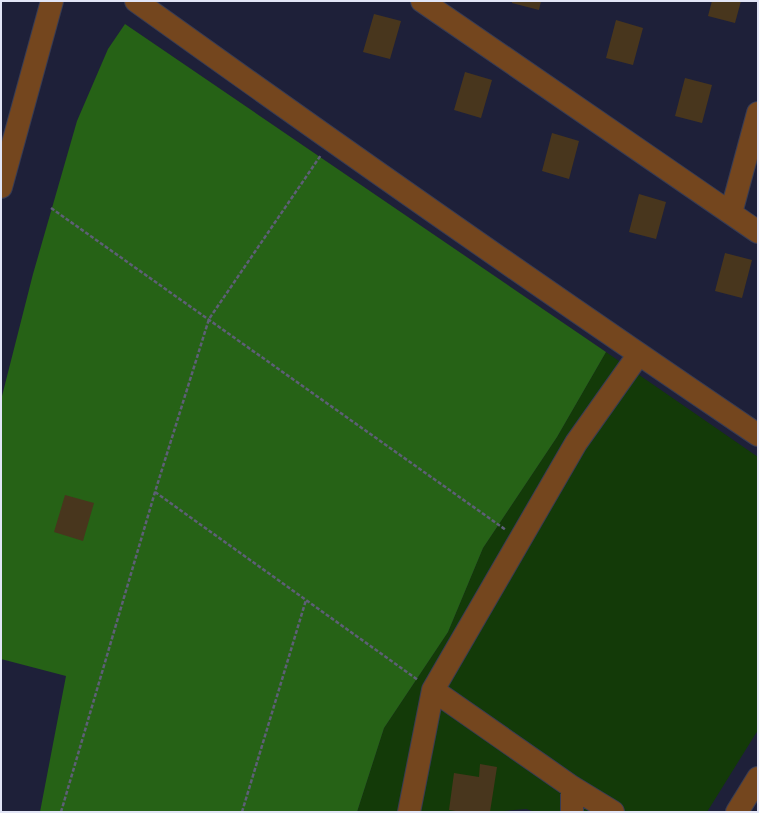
<svg xmlns="http://www.w3.org/2000/svg" width="759" height="813" viewBox="0 0 759 813" font-family="Arial,sans-serif">
	<rect width="100%" height="100%" fill="#1e2039"/>
	<path fill="#133a08" d="M606,352L758,457V730L707,812H536L526,809L492,812H357L384,728L448,632L483,548L557,437Z"/>
	<path fill="#266216" d="M125,24L606,352L557,437L483,548L448,632L384,728L357,812H40L66,676L1,659V400L33,274L77,121L108,49Z"/>
	<path fill="#48361d" d="M512,1H541L539,10L512,3Z
		M712,1H741L735,23L708,16Z
		M374,14L401,21L390,59L363,52Z
		M616,20L643,28L633,65L606,58Z
		M465,72L492,80L481,118L454,110Z
		M685,78L712,85L702,123L675,116Z
		M552,133L579,141L569,179L542,171Z
		M639,194L666,202L656,239L629,232Z
		M725,253L752,260L742,298L715,291Z
		M65,495L94,503L83,541L54,532Z
		M480,764L497,767L490,812H462L449,810L454,773L479,777Z"/>
	<g fill="none" stroke-linecap="round" stroke-linejoin="round">
		<defs>
			<path id="minor" d="M136,1C341,148 548,293 758,435
				M422,1L758,232
				M1,187L52,1
				M731,213L758,113
				M433,690L572,787L613,812
				M409,812L433,690L576,443L639,354
				M572,812V787
				M737,812L758,778"/>
		</defs>
		<use href="#minor" stroke="#393c53" stroke-width="24"/>
		<path stroke="#5d5f76" stroke-width="2.5" stroke-dasharray="4 2" stroke-linecap="butt" d="M51,208L506,530
			M155,492L306,600L418,680
			M61,812L155,492L209,319L321,155
			M242,812L306,600"/>
		<use href="#minor" stroke="#74461e" stroke-width="22"/>
	</g>
	<rect width="759" height="813" fill="none" stroke="#e2e5f6" stroke-width="4"/>
</svg>
